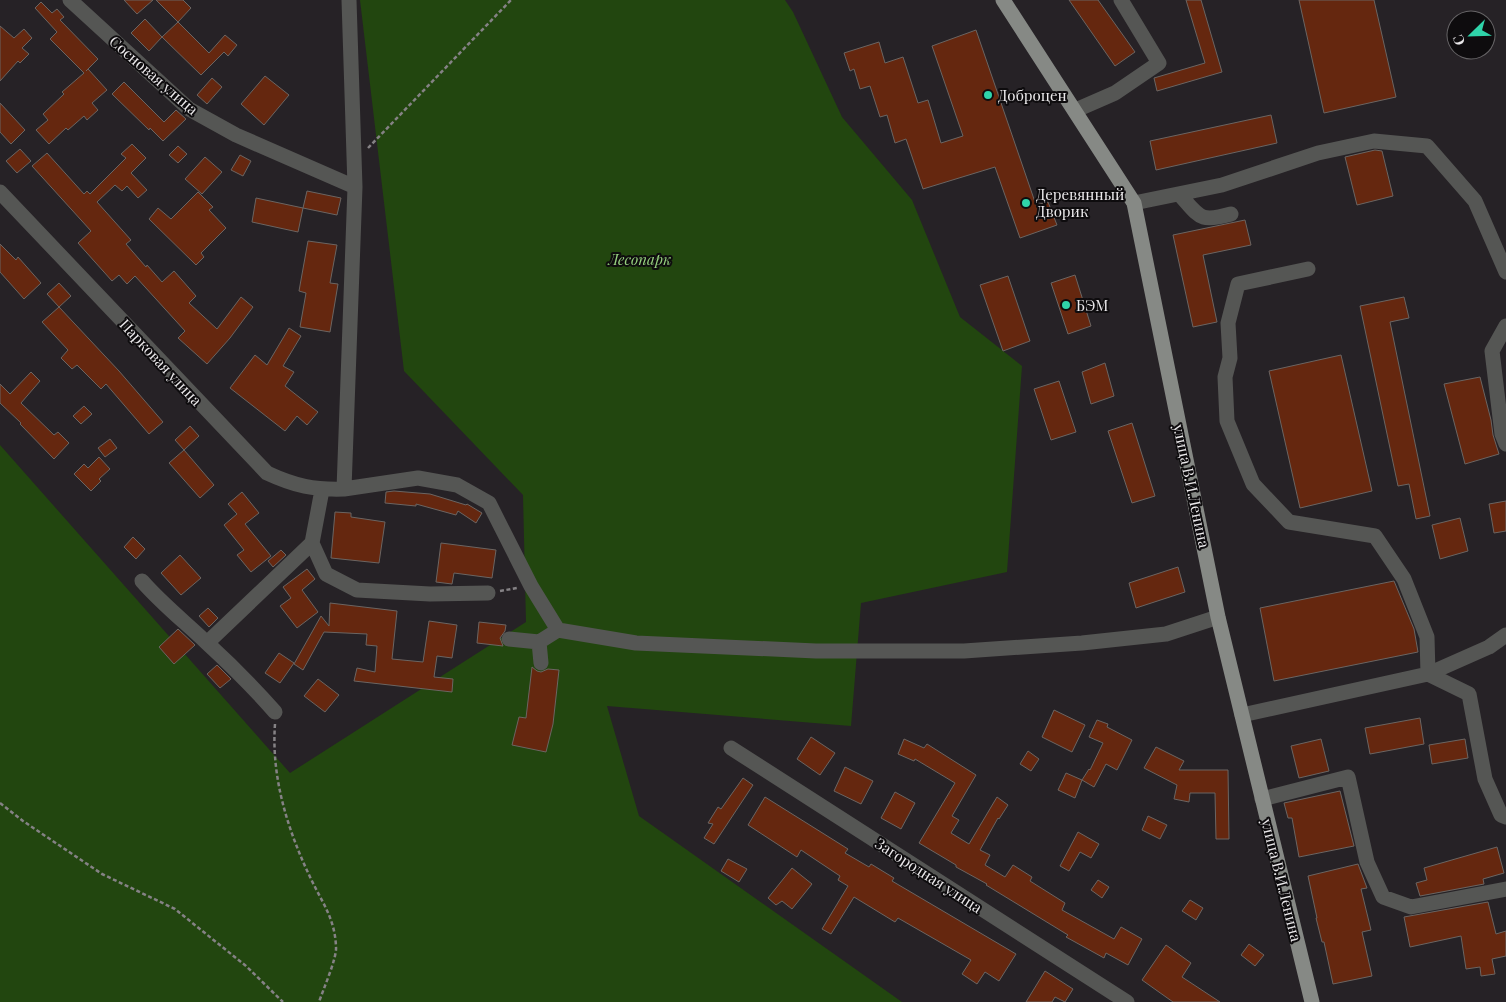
<svg xmlns="http://www.w3.org/2000/svg" width="1506" height="1002" viewBox="0 0 1506 1002" font-family="'Playfair Display',serif">
	<rect width="100%" height="100%" fill="#262226"/>
	<path fill="#22460f" d="M360,0H785L793,12L842,117L912,200L960,317L1022,366L1007,572L861,603L851,726L607,706L639,816L902,1002H0V445L290,773L526,622L523,495L404,371Z"/>
	<path fill="#65270f" stroke="#6b6562" d="M124,0H153L137,14Z
		M156,0H183L191,8L178,22Z
		M1069,0H1098L1135,52L1115,66Z
		M1186,0H1201L1222,72L1157,91L1154,78L1205,63Z
		M1299,0H1374L1396,97L1324,113Z
		M41,2L52,13L57,9L64,17L60,20L98,59L86,71L88,69L107,90L92,103L98,110L87,120L84,116L68,130L66,128L49,144L36,130L48,120L43,114L64,94L62,92L84,73L50,39L57,32L35,8Z
		M145,19L162,37L149,51L131,33Z
		M178,22L209,53L225,35L237,45L228,56L224,52L201,75L162,37Z
		M0,26L14,38L24,29L32,38L22,48L29,54L20,63L18,61L0,81Z
		M976,30L1036,205L1048,202L1057,225L1020,238L995,167L923,189L906,139L895,143L887,115L880,117L870,86L860,89L854,69L850,71L844,53L879,42L885,63L903,57L918,103L928,100L941,143L963,136L932,46Z
		M265,76L289,95L264,125L241,104Z
		M212,78L222,87L207,104L197,95Z
		M124,82L164,122L176,110L186,119L163,141L150,128L149,130L112,94Z
		M0,103L25,130L11,144L0,132Z
		M1271,115L1277,143L1156,170L1150,141Z
		M132,144L146,158L131,173L147,190L138,198L127,186L122,191L115,185L97,202L131,240L126,244L146,267L147,265L162,282L174,271L196,296L189,303L217,329L241,297L253,307L230,338L207,364L178,338L185,331L135,276L127,284L119,275L112,281L78,243L91,231L32,166L47,153L84,194L87,191L90,194L126,158L121,154Z
		M178,146L187,154L178,163L169,155Z
		M20,149L31,161L17,173L6,161Z
		M1375,150L1382,151L1393,196L1357,205L1345,157Z
		M240,155L251,161L243,176L231,170Z
		M205,157L222,172L202,194L185,179Z
		M307,191L341,198L337,215L303,208Z
		M198,192L213,207L209,210L226,228L201,253L204,257L196,265L149,219L158,208L171,219Z
		M256,198L303,208L298,232L252,222Z
		M1245,220L1251,245L1203,255L1217,322L1193,327L1173,235Z
		M308,241L337,245L330,283L338,284L330,332L300,327L306,293L299,291Z
		M0,244L16,260L18,257L41,283L24,299L0,272Z
		M1075,275L1091,326L1068,334L1051,283Z
		M1008,276L1030,341L1003,351L980,285Z
		M59,283L71,296L59,307L47,294Z
		M1404,297L1409,318L1390,322L1430,516L1416,519L1409,484L1398,486L1360,306Z
		M59,307L119,371L163,422L149,434L106,384L101,389L77,365L72,369L61,358L68,350L42,322Z
		M289,328L301,336L283,366L294,372L285,386L318,412L307,425L297,416L285,431L230,388L255,355L267,365Z
		M1341,355L1372,491L1300,508L1269,371Z
		M1105,363L1114,396L1091,404L1082,372Z
		M31,372L40,381L21,403L54,435L58,432L69,443L54,459L20,424L21,423L0,403V384L10,394Z
		M1480,377L1491,420L1493,435L1499,454L1465,464L1444,384Z
		M1059,381L1076,432L1051,440L1034,389Z
		M84,406L92,414L81,424L73,416Z
		M1132,423L1155,496L1132,503L1108,431Z
		M190,426L199,436L184,450L175,440Z
		M110,439L117,448L105,457L98,448Z
		M184,450L214,485L200,498L169,463Z
		M99,457L110,469L99,479L101,481L91,491L74,474L84,464L88,468Z
		M394,491L430,494L466,505L467,504L482,513L476,523L458,511L456,515L416,504V506L385,503L386,492Z
		M242,492L259,513L245,524L271,556L251,572L237,555L244,550L224,525L237,514L228,504Z
		M1506,501V531L1494,533L1489,504Z
		M335,512L351,513V517L385,522L379,563L331,558Z
		M1460,518L1468,551L1440,559L1432,525Z
		M133,537L145,549L136,559L124,547Z
		M441,543L496,550L492,578L454,573L452,584L436,582Z
		M281,550L286,555L273,567L268,561Z
		M180,555L201,578L181,595L161,573Z
		M1178,567L1185,592L1136,608L1129,583Z
		M307,569L315,579L302,590L318,612L297,628L280,606L291,598L283,587Z
		M1394,581L1414,629L1418,652L1274,681L1260,608Z
		M330,603L397,611L392,659L423,662L429,621L457,625L452,658L437,656L434,677L453,679L452,692L354,681L357,668L375,672L377,646L366,645L367,634L324,632L303,670L294,664L321,616L329,626Z
		M208,608L218,618L209,627L199,616Z
		M479,622L506,625L505,631L500,638L503,646L477,643Z
		M178,629L195,645L174,664L159,647Z
		M279,653L294,663L280,683L265,673Z
		M217,665L231,679L220,688L207,674Z
		M532,667L537,671L541,672L548,669L559,670L553,724L546,752L512,745L519,717L526,718Z
		M318,679L339,695L325,712L304,696Z
		M1054,710L1085,725L1072,752L1042,737Z
		M1420,718L1424,744L1370,754L1365,728Z
		M1097,720L1108,724L1107,727L1132,740L1117,770L1106,764L1094,787L1082,780L1089,769L1090,770L1103,743L1089,737Z
		M811,737L835,753L820,775L797,759Z
		M904,739L924,748L927,744L976,775L952,816L959,820L951,833L969,844L997,797L1008,805L999,819L998,818L980,850L990,855L985,865L1005,877L1013,865L1032,877L1030,881L1065,903L1062,910L1114,939L1121,927L1142,939L1128,965L1106,953L1104,958L1066,937L1068,935L986,885L987,884L956,867V865L919,843L955,783L915,759L914,761L898,754Z
		M1321,739L1329,771L1299,778L1291,746Z
		M1465,739L1468,758L1432,764L1429,745Z
		M1156,747L1184,761L1179,770H1228L1229,839H1216L1215,793H1190L1189,802L1174,799L1177,785L1144,768Z
		M1028,751L1039,759L1031,771L1020,764Z
		M845,767L873,781L861,804L834,791Z
		M1066,773L1082,780L1075,798L1058,790Z
		M743,778L753,785L714,844L704,838L713,824L708,823L718,807L721,809Z
		M1340,791L1354,846L1299,857L1292,818H1288L1284,803Z
		M895,792L915,803L901,829L881,818Z
		M765,797L848,849L845,853L869,867L871,864L894,878L892,881L1016,954L999,981L985,972L977,984L962,974L971,960L898,918L895,922L854,897L831,934L822,929L848,886L838,880L840,876L801,850L797,857L748,825Z
		M1148,816L1167,825L1160,839L1142,830Z
		M1078,832L1099,844L1091,858L1080,852L1069,871L1060,866Z
		M1497,847L1504,873L1483,879L1484,884L1420,896L1416,883L1427,880L1424,868Z
		M728,859L747,869L739,882L721,871Z
		M1358,864L1367,888L1361,889L1371,930L1362,932L1372,976L1333,984L1324,942H1322L1316,918H1317L1308,876Z
		M792,868L812,884L792,909L782,901L776,905L768,898Z
		M1098,880L1109,887L1102,898L1091,890Z
		M1190,900L1203,908L1196,920L1182,911Z
		M1488,902L1496,934L1506,931V956L1492,959L1495,974L1481,976L1480,967L1466,969L1461,936L1410,947L1404,917Z
		M1249,944L1264,955L1255,966L1241,955Z
		M1166,945L1191,963L1182,977L1220,1002H1173L1142,980Z
		M1045,971L1073,989L1065,1002L1055,997L1052,1002H1026Z"/>
	<g fill="none" stroke-linecap="round" stroke-linejoin="round">
		<path stroke="#858285" stroke-width="2.5" stroke-dasharray="4 2.5" stroke-linecap="butt" d="M368,148L511,0
			M500,591L517,588
			M275,724C271,778 288,831 311,879C323,904 335,919 336,947C337,958 323,990 319,1002
			M0,803L23,821L102,874L175,909L246,966L283,1002"/>
		<path stroke="#555654" stroke-width="15" d="M70,0L189,109L236,135L355,187
			M349,0L355,187L344,489L418,478L457,485L489,503L531,586L558,630L636,643L816,651H964L1082,643L1166,634L1218,617
			M1076,110L1115,93L1159,63L1121,0
			M0,192L267,473C295,486 314,490 344,489
			M1179,194C1200,217 1199,223 1231,214
			M1134,203L1222,185L1318,153L1374,141L1427,146L1475,201L1506,272
			M1308,269L1238,284L1228,323L1230,358L1225,377L1227,421L1253,484L1289,522L1375,536L1404,579L1427,637L1428,674
			M1506,326L1492,351L1502,434L1506,444
			M322,490L312,543L326,574L357,590L430,594L488,593
			M142,581C162,604 185,622 207,643C231,665 254,688 275,712
			M509,639L539,642L558,630
			M539,642L541,663
			M207,643L312,543
			M1428,674L1469,694L1485,779L1501,815L1506,817
			M1242,715L1428,674L1489,647L1506,635
			M731,748L1127,1002
			M1262,799L1348,777L1367,862L1383,897L1411,907L1506,889"/>
		<path stroke="#868985" stroke-width="15" d="M1003,0L1134,203L1218,617L1312,1002"/>
	</g>
	<g fill="#2fd4aa" stroke="#0e0c0e" stroke-width="2">
		<circle cx="988" cy="95" r="5"/>
		<circle cx="1026" cy="203" r="5"/>
		<circle cx="1066" cy="305" r="5"/>
	</g>
	<g text-anchor="middle" dominant-baseline="central" stroke-width="4" stroke-linejoin="round" paint-order="stroke">
		<g font-size="15" fill="#ebe9eb" stroke="#0e0c0e">
			<text transform="translate(154 75) rotate(41)">Сосновая улица</text>
			<text transform="translate(161 362) rotate(47)">Парковая улица</text>
			<text transform="translate(1192 486) rotate(78)">улица В.И.Ленина</text>
			<text transform="translate(929 875) rotate(33)">Загородная улица</text>
			<text transform="translate(1282 880) rotate(76)">улица В.И.Ленина</text>
		</g>
		<g font-size="15" fill="#ebe9eb" stroke="#0e0c0e" text-anchor="start">
			<text x="998" y="95">Доброцен</text>
			<text x="1036" y="194">Деревянный<tspan x="1036" dy="17">Дворик</tspan></text>
			<text x="1076" y="305">БЭМ</text>
		</g>
		<g font-size="15" font-style="italic" fill="#96d17f" stroke="#0e0c0e">
			<text x="640" y="259">Лесопарк</text>
		</g>
	</g>
	<g transform="translate(1471 35) rotate(247)"><circle r="24" fill="#0e0c0e" stroke="#666466"/>
	<path d="M0-4L9 19L0 12L-9 19Z" fill="#2fd4aa"/>
	<text y="-8" font-size="14" font-weight="bold" text-anchor="middle" fill="#ebe9eb">С</text>
	</g>
</svg>
